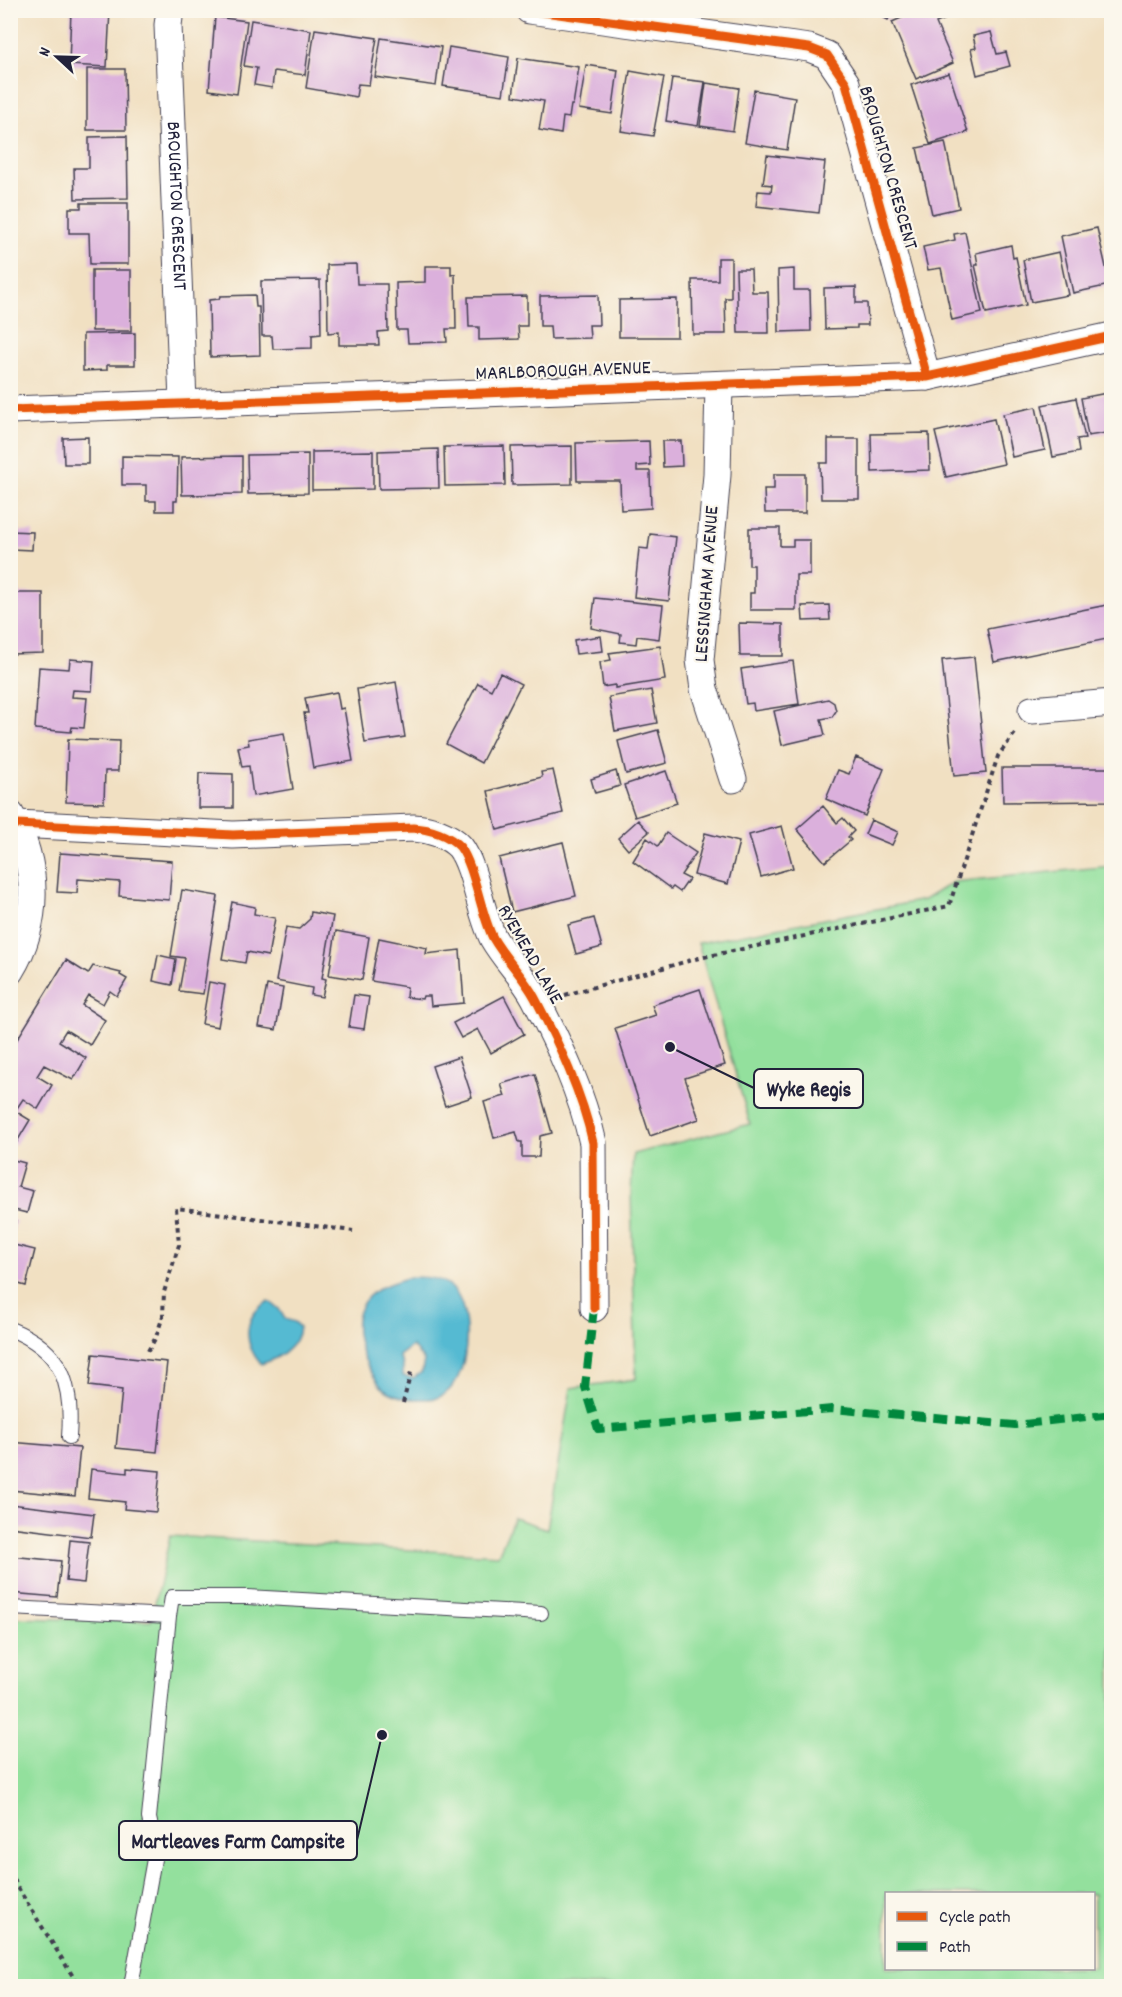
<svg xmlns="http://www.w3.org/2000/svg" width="1122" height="1997" viewBox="0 0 1122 1997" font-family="Dekko,sans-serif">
	<rect width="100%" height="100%" fill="#fbf7ec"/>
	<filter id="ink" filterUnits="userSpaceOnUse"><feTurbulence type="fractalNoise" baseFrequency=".0167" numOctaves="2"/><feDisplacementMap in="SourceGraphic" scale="12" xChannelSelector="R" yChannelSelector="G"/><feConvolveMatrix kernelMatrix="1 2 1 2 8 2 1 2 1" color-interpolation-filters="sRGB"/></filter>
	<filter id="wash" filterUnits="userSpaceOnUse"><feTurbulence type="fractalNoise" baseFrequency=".008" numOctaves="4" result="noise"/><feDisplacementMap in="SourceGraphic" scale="24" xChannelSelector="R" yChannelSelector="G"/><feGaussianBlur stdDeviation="1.35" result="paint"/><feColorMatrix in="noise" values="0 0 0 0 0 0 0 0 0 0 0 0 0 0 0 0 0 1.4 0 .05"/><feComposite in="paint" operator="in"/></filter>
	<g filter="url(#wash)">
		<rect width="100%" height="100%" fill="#f1e0c2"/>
		<path fill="#93e09d" stroke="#5a816c" stroke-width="1.5" fill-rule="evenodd" d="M1111,866V1986H11V1618L151,1621L170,1536L498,1555L514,1518L547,1529L571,1388L636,1379L631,1192L633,1154L750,1124L698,943L924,900L953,882ZM886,1894H1094V1968H886Z"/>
		<path fill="#54bad2" stroke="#3b6e86" stroke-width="1.5" fill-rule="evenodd" d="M410,1277C425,1277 442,1277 453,1289C474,1312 471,1384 439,1397C432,1400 419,1399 411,1399C400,1397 386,1393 379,1384C358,1354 341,1310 380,1288C389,1283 401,1280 410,1277ZM412,1346L424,1360L422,1372L413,1378L403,1376V1365L399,1356Z
			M269,1301L279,1309L285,1319L294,1322L299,1327C298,1347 278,1359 261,1364C242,1343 243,1315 269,1301Z"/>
		<g id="blocks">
			<path fill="#dbb0dc" d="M71,10H110L107,67L69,65Z
				M869,10H893L888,20Z
				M920,10H951L953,16L936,23L953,63L916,79L892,22Z
				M215,17L247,21L237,94L209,90Z
				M251,20L311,30L305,75L274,71L272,88L254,85L257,68L244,66Z
				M315,29L377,38L369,85L358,84L356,97L306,88Z
				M991,32L997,54L1006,52L1010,66L977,75L971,49L976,48L973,36Z
				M381,38L441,47L436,86L375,77Z
				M449,47L509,57L503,95L443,86Z
				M518,58L579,67L573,105H571L569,118L563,117L561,134L539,130L544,101L513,96Z
				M586,65L618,70L612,114L579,109Z
				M87,69H125L126,130H87Z
				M630,71L664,77L653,136L621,131Z
				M949,73L968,132L930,144L911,85Z
				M672,78L705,82L698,126L666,121Z
				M706,83L739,88L733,131L700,126Z
				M754,90L795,97L787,150L745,143Z
				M127,136L128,198L75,199L74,168H89V137Z
				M945,142L959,208L932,214L917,148Z
				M767,155L825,162L819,213L756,206L758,191L771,192L772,185L763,184Z
				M81,203H128V264H90L89,233H69V208H81Z
				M1097,228L1110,285L1073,293L1061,236Z
				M965,232L982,313L952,320L941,268L928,270L923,247L955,240L954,234Z
				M1011,245L1013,258L1016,257L1026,305L986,313L975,265H978L976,253Z
				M1059,252L1068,295L1031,302L1023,260Z
				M718,258H731V298H725L726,334H693L692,280H718Z
				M356,264L357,284H387L388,331L378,332L379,345H339V332L328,333L327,265Z
				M425,266H451V275L455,274L456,329H446L447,342L408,343L407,330H397L396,283L425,282Z
				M736,269H751L752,292H768L769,333H738Z
				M794,269V290H810L811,331L779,332L778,270Z
				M92,270H131V331H92Z
				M320,280L321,334L312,335V348L273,349L272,336H262L261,281Z
				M856,287V303H867L868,325H857V328L825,329L824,288Z
				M255,295L256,307H259L260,355L210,357L209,300L219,299L220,296Z
				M598,295L599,325H589L590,338L551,339L550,326H540V296Z
				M527,296V326H518L519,339L479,340V327H469L468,297Z
				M677,299V337H619V300Z
				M135,333V365H107V370L83,371V334Z
				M1112,392V432L1088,436L1081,398Z
				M1076,398L1085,438L1077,439L1079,452L1053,457L1042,405Z
				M1036,407L1045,450L1012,457L1003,414Z
				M994,419L1004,464L946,477L935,432Z
				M929,433L930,470L872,472L871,434Z
				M88,437V464H64L63,438Z
				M828,439H859V499H821L820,463H828Z
				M649,441L650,465L637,466V471H650L651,508L621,510L620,481H577L576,443Z
				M662,441H681L682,466L663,467Z
				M504,446L505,485L445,486L444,447Z
				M572,446V484L512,485L511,447Z
				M438,449L439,488L379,489L378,451Z
				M373,451V489L312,490V452Z
				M308,454V493L248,494L247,455Z
				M122,456L178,457L177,501H174V511H156V501H146V485H122Z
				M242,456V494L182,495L181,457Z
				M774,474H805V513H765L764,489H774Z
				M749,528H780V546H793V540H810V575H796V610H750V593H754V565H749Z
				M10,531L33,532L32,550L10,549Z
				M650,534L676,537L669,601L634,597L639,548L648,549Z
				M10,593H43V653L10,654Z
				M595,598L663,605L659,639L637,636L636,644L620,642L621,634L591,628Z
				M1112,604V638L994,662L987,629Z
				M829,605L830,620L803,621L802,606Z
				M739,623L783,624V656H740Z
				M601,636L603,651L576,654L574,640Z
				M660,646L665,680L615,688V685L603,687L600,662L611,660L609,653Z
				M974,657L986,773L954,776L942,660Z
				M70,659L94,661L92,691L73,690L72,697L87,698L84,728L72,727L71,732L35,729L39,667L69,669Z
				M793,661L799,704L754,711L753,703L746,704L741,669Z
				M500,673L521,684L481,763L446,744L478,683L491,690Z
				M396,682L405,737L365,743L357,689Z
				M651,690L657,723L615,731L609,697Z
				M337,692L340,709L344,708L353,761L313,768L304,713H308L305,698Z
				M828,699L834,703L836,711L832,717L821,719L825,735L782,745L774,711Z
				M658,730L667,763L626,774L618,741Z
				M284,733L293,789L253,796L249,766L242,767L238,747L249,745L248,739Z
				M68,739L119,741L118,771H105L104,803L66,802Z
				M856,757L884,769L865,816L826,799L838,770L849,774Z
				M1002,768H1112V801L1003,802Z
				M553,770L563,813L497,830L488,791L542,777L541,772Z
				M616,771L620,786L595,793L591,779Z
				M666,771L677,803L635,817L624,785Z
				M199,773L233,774V808H198Z
				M823,806L837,823L843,818L854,831L848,837L851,840L825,862L797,829Z
				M638,820L649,832L628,850L618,838Z
				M871,820L898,832L892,845L865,834Z
				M782,826L793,868L761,877L749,835Z
				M666,833L696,853L681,875L689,879L680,892L673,887L671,889L633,861L647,838L658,846Z
				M705,833L739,842L728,884L694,875Z
				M563,842L576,896L512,912L499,858Z
				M60,853L172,861L169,900L119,896L120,882L78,879L77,893L57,892Z
				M182,890L218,896L203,994L179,991L185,958L171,956Z
				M232,902L255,907L254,914L275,918L268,956L247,952L245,963L222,959Z
				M311,912L333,916L322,978L326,979L322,997L311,995L312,988L276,981L286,927L299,929L310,919Z
				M594,918L602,947L576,954L568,925Z
				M336,931L369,937L362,980L329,975Z
				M379,938L427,948L426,954L460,950L464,1003L431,1006L430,996H423L422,999L406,997L407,987L371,981Z
				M158,955L176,959L172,985L153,981Z
				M66,960L88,974L93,966L121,973L120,975L127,979L117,996L110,991L103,1004L88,995L82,1005L105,1020L90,1045L66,1030L59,1041L86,1058L73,1080L44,1065L37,1076L52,1085L38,1109L23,1099L15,1111L30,1120L15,1145L10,1142V1051Z
				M209,982L225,985L218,1027L202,1024Z
				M267,985L283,988L276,1030L259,1027Z
				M700,989L725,1065L685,1078L699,1119L650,1136L615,1028L656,1015L652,1005Z
				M354,995L369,997L364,1029L349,1027Z
				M504,996L524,1034L491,1053L478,1029L461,1038L453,1023Z
				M459,1057L472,1097L445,1106L432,1066Z
				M535,1074L552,1133L540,1136L539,1157H522V1142H519L516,1132L494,1138L484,1102L505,1096L501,1084Z
				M10,1159L25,1163L18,1187L33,1191L27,1213L10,1209Z
				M10,1219L16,1221L11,1240H10Z
				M10,1244L35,1250L26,1286L15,1283L11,1297Z
				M93,1354L167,1362L157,1452L116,1448L122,1390L89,1386Z
				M10,1442L80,1448L75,1496L10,1490Z
				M127,1468L160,1471L156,1512L124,1509L125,1502L88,1498L91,1469L127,1473Z
				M10,1504L94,1514L91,1537L10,1527Z
				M70,1540L89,1542L84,1583L66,1581Z
				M10,1556L61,1561L57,1597L10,1593Z"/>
		</g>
	</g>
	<g filter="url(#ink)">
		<use href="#blocks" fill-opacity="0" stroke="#413e4f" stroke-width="1.5"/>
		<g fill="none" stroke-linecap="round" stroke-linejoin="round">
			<defs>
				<path id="service" d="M10,1329C63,1350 73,1384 69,1437
					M10,1608L169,1616L172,1597H247L541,1613
					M131,1986L154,1859L155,1845L149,1818L169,1616"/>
				<g id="minor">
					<path id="s1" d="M170,10L168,25L183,402"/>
					<path d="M529,10L809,48L827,55L846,83L927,377"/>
					<path d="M719,385L717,475L700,660L704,689L733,779"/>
					<path d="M10,410L927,377L1112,336"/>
					<path d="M1032,710L1112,703"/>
					<path d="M10,814C39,863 40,922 10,971"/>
					<path d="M17,824L233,835L414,828C430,829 449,835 460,847C475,867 480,912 493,938C505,959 524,977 535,998C559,1044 582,1093 593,1143L594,1308"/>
				</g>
			</defs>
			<use href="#service" stroke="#413e4f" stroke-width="16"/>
			<use href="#minor" stroke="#413e4f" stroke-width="29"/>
			<path stroke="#413e4f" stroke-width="4" stroke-dasharray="4.5 4.5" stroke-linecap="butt" d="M565,995L699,958L949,906L998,756L1015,733
				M148,1351L156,1337L163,1316L164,1292L179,1245L176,1208L353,1231
				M403,1403L411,1372
				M10,1871L21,1893L79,1986"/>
			<use href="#service" stroke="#fff" stroke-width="14"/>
			<use href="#minor" stroke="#fff" stroke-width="27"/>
			<path stroke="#00873e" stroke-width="8" stroke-dasharray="15 8" stroke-linecap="butt" d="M594,1308L585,1387L598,1429L832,1409L1015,1425L1112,1414"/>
			<defs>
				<path id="cycleway" d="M529,10L809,48L827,55L846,83L927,377
					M10,410L927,377L1112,336
					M17,824L233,835L414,828C430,829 449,835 460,847C475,867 480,912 493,938C505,959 524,977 535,998C559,1044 582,1093 593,1143L594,1308"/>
			</defs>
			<use href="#cycleway" stroke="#fbf7ec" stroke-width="13"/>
			<use href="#cycleway" stroke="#e8590c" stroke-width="9"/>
		</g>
	</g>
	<g text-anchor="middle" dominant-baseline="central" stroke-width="4.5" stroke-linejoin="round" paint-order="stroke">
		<g font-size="20" fill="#22223b" stroke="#fbf7ec">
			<text transform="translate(887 168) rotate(74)">BROUGHTON CRESCENT</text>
			<text stroke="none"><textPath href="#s1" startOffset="196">BROUGHTON CRESCENT</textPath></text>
			<text transform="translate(563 372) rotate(-2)">MARLBOROUGH AVENUE</text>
			<text transform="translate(708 584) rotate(-86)">LESSINGHAM AVENUE</text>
			<text transform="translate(529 955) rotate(60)">RYEMEAD LANE</text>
		</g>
	</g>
	<path fill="none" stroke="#22223b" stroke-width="2" d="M670 1047L754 1088M382 1735L357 1840"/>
	<g fill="#22223b" stroke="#fbf7ec" stroke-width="2">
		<circle cx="670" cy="1047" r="6"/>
		<circle cx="382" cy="1735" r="6"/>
	</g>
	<g fill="#fbf7ec" stroke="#22223b" stroke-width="2">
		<rect x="754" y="1069" width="109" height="39" rx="6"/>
		<rect x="119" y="1821" width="238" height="39" rx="6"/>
	</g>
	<g font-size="21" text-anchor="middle" font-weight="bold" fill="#22223b">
		<text x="809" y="1096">Wyke Regis</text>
		<text x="238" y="1848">Martleaves Farm Campsite</text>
	</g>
	<rect width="1122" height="1997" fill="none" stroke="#fbf7ec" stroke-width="36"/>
	<rect x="885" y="1892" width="210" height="78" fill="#fbf7ec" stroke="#a4a2a5" stroke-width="1.5"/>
	<rect x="897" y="1912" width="30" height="9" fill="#e8590c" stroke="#a4a2a5" stroke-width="1.5"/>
	<text x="939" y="1922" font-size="18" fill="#22223b">Cycle path</text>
	<rect x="897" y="1942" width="30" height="9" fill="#00873e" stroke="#a4a2a5" stroke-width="1.5"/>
	<text x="939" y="1952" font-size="18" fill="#22223b">Path</text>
	<g transform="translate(57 57) rotate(292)" stroke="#fbf7ec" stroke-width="4.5" paint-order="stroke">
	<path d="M0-4.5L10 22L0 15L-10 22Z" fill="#22223b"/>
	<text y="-9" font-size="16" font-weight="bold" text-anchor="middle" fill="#22223b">N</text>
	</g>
</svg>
